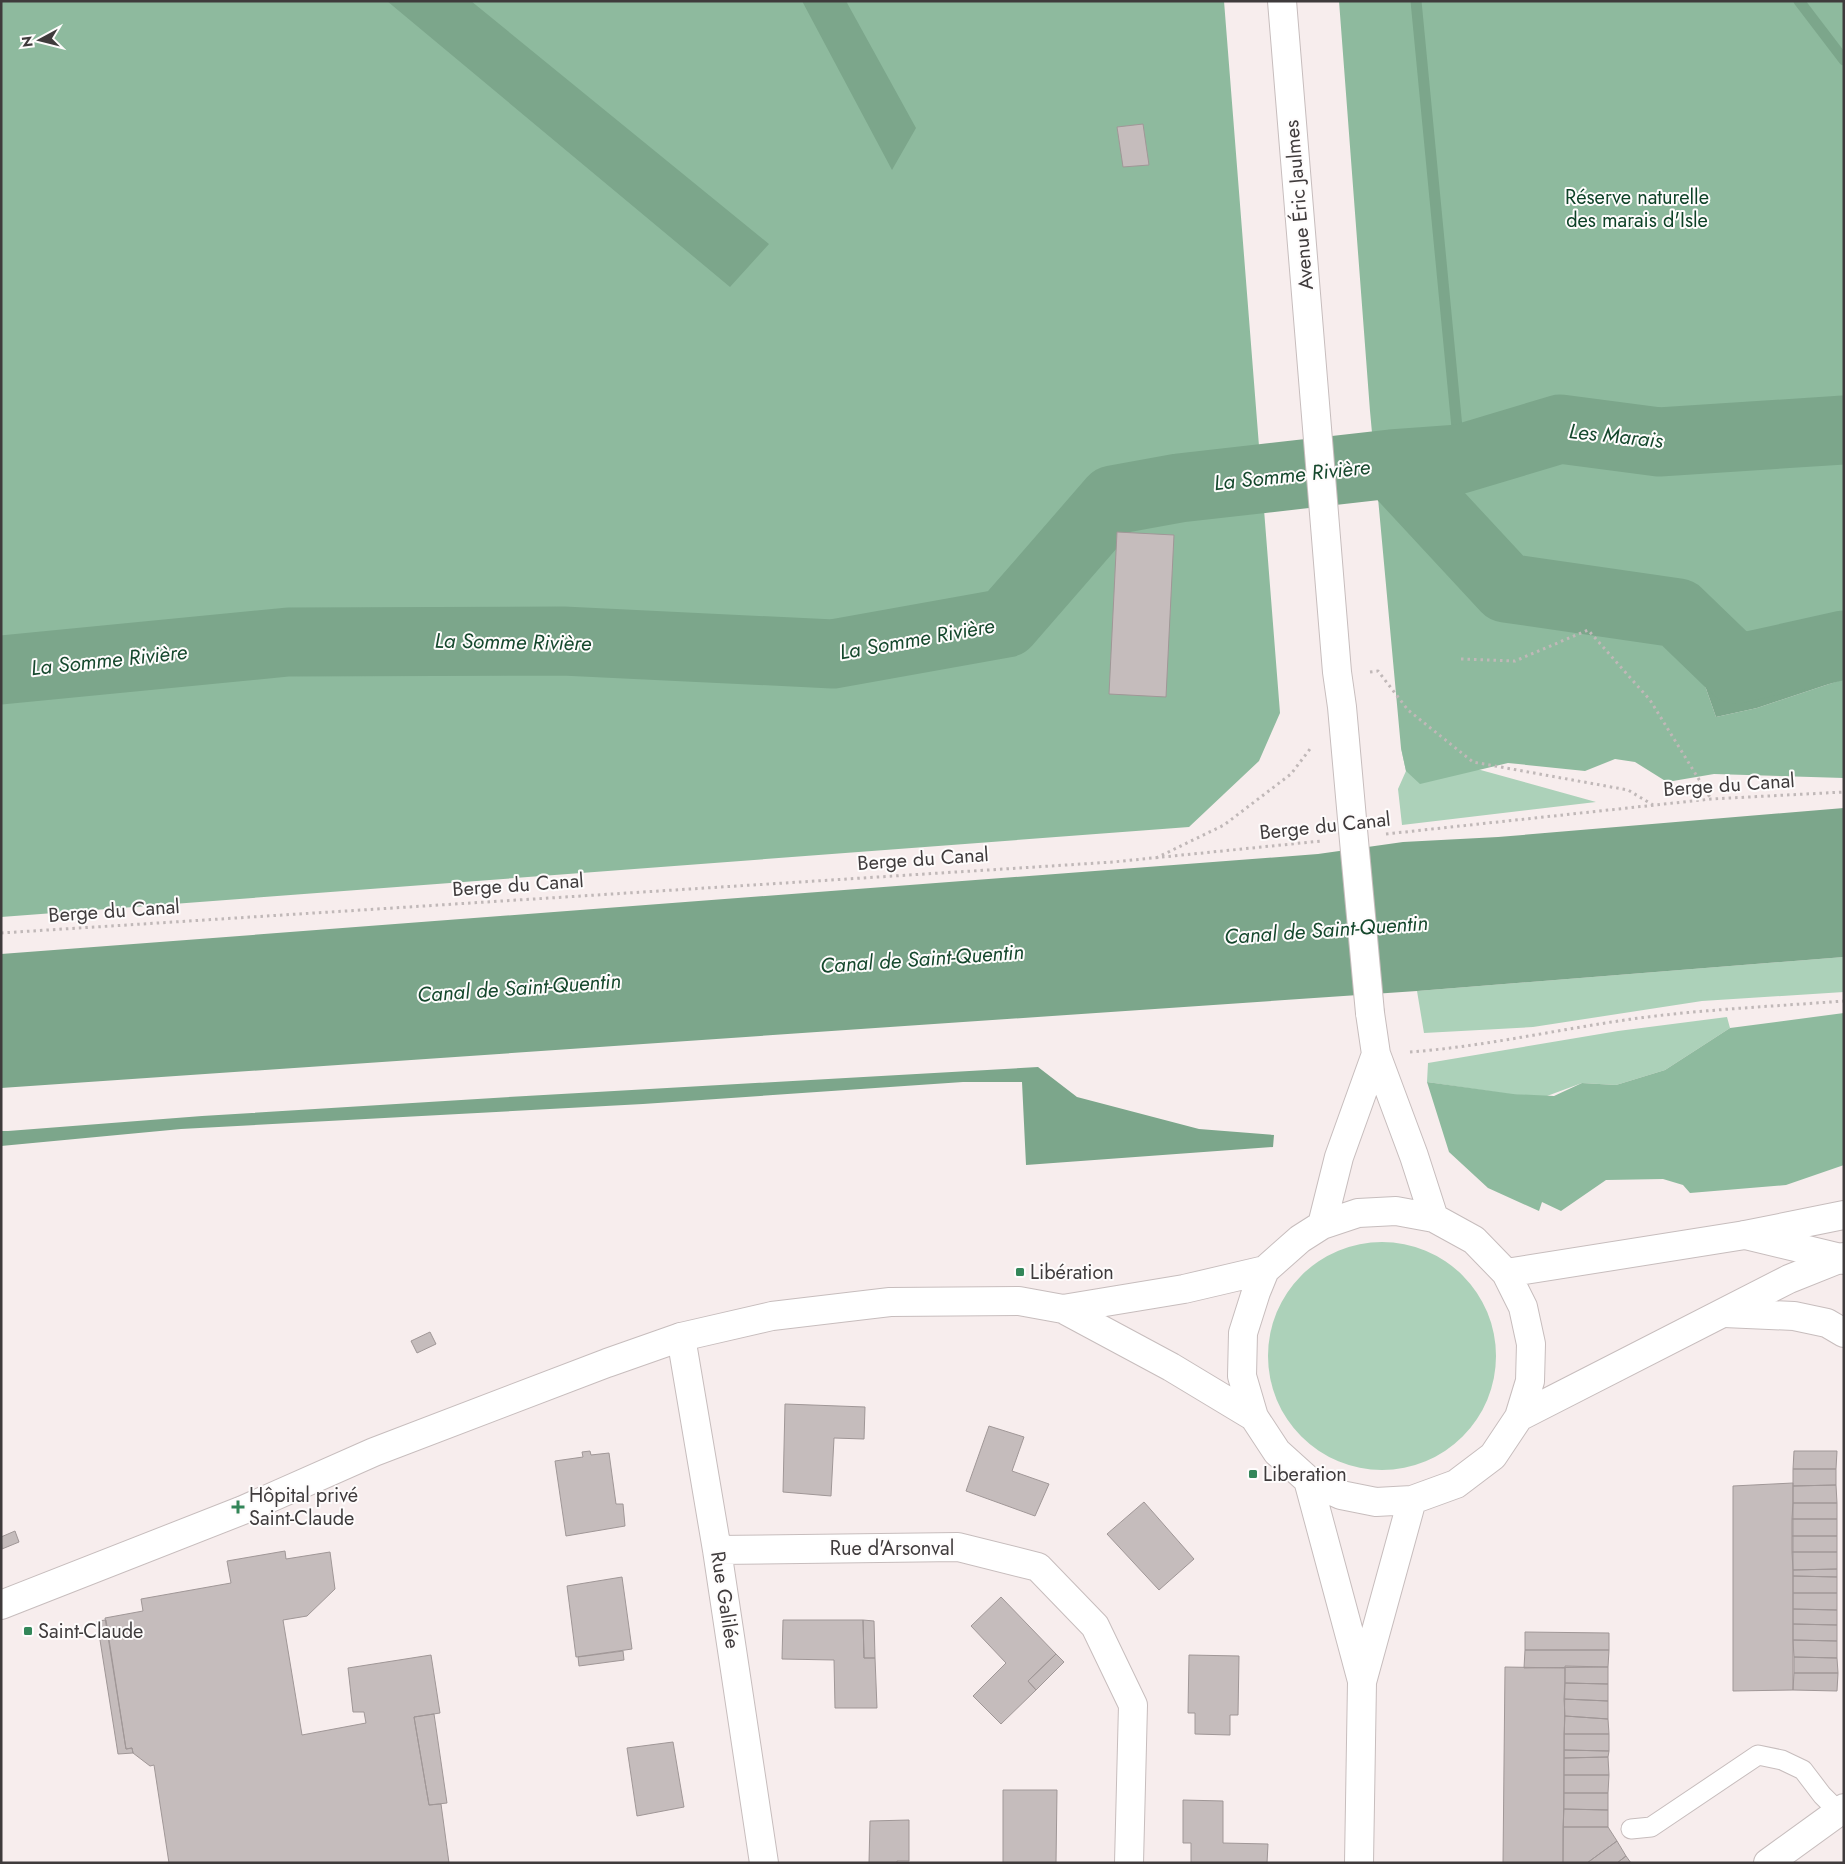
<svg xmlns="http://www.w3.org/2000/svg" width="1845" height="1864" viewBox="0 0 1845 1864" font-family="Jost,sans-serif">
	<rect width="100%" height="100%" fill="#f7eded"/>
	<path fill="#acd1b9" d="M1401,748L1596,802L1402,825L1398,789L1406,771Z
		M1844,957V992L1702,1001L1533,1027L1424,1033L1417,991Z
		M1727,1017L1730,1028L1665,1070L1616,1085L1582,1083L1547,1096H1536L1508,1094L1427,1082L1428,1063L1618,1031Z
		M1268 1356a114 114 0 1 1 228 0a114 114 0 1 1-228 0Z"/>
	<path fill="#8eba9e" d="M1,1H1224L1280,713L1259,761L1189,827L1,917Z
		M1339,1H1844V617L1753,641H1734L1703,680L1716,717L1757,708L1844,679V778L1714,774L1667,782L1635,762L1615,759L1585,771L1508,763L1420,784L1406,771L1401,748L1370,411Z
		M1844,1013V1165L1786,1185L1690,1193L1683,1185L1663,1179L1606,1180L1561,1211L1542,1202L1539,1211L1488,1188L1449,1152L1427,1082L1513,1094L1554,1096L1582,1083L1616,1085L1665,1070L1730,1028Z"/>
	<path fill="#7ca68b" d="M387,1H471L769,244L730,287Z
		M802,1H846L916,128L892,170Z
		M1844,617V679L1757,708L1716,717L1703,680L1705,669L1734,641H1753Z
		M1844,808V957L1417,991L1,1088V954L1318,854L1403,842L1498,837Z
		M1038,1067L1077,1097L1199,1129L1274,1135L1273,1147L1026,1165L1022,1082H963L643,1104L181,1129L1,1146V1131H8L202,1116L526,1096Z"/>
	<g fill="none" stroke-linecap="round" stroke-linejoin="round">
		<path stroke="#7ca68b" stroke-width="11" d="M1416,1L1460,459
			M1799,1L1844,60"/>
		<path stroke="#7ca68b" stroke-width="69" d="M1391,464L1460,459L1560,429L1659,442L1844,430
			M1,670L288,642L563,641L833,654L1006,623L1113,500L1179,488L1391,464L1506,588L1678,613L1736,669L1844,645"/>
	</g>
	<path fill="#c5bcbc" stroke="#a09797" d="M1143,124L1149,165L1123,167L1117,127Z
		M1117,532L1174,535L1166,697L1109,694Z
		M430,1332L436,1344L417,1353L411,1341Z
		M785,1404L865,1407L864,1439L834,1438L831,1496L783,1492Z
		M989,1426L1024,1437L1012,1471L1049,1484L1035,1516L966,1491Z
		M590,1451L591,1455L609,1453L616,1504H623L625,1526L566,1536L555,1461L583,1457L582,1452Z
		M1794,1451H1837L1836,1469H1793Z
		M1793,1469H1836V1485L1793,1486Z
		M1793,1483V1690L1733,1691V1486Z
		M1836,1485L1837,1503H1793V1486Z
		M1144,1502L1194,1559L1159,1590L1107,1534Z
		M1793,1503H1837V1519H1792Z
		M1792,1519H1837V1536H1792Z
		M15,1531L19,1542L2,1549L1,1537Z
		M1792,1536H1837V1552H1792Z
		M285,1551L286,1559L330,1552L335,1589L307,1616L283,1620L302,1735L366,1723L364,1712H353L348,1668L431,1655L440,1713L414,1717L429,1805L441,1804L449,1863H169L154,1765L150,1766L133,1753L132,1748L126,1749L105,1618L143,1611L141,1599L231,1583L227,1561Z
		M1792,1552H1837V1569L1793,1570Z
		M1837,1569V1577L1793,1576V1570Z
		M1793,1576L1837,1577V1593H1793Z
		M622,1577L632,1649L576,1657L567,1586Z
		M1793,1593H1837V1610L1793,1609Z
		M1001,1597L1056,1654L1028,1681L1036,1690L1001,1724L973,1696L1006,1663L971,1626Z
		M1793,1609L1837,1610V1625L1793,1624Z
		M106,1620L126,1749L132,1748L133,1753L118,1754L97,1621Z
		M783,1620H863L864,1658H875L877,1708H835L834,1660L782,1659Z
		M863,1620L874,1621L875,1658H864Z
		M1793,1624L1837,1625V1641L1793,1640Z
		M1525,1632L1609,1633V1650H1525Z
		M1793,1640L1837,1641V1658L1794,1657Z
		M1525,1650H1609L1608,1667L1524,1668Z
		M623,1651L624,1660L579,1666L578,1657Z
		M1056,1654L1064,1662L1036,1690L1028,1681Z
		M1189,1655L1239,1656L1238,1715H1230V1735L1195,1734V1713H1188Z
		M1794,1657L1837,1658L1838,1673H1794Z
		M1565,1666L1608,1667V1684L1565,1683Z
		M1505,1667L1565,1668L1563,1863H1503Z
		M1794,1673H1838L1837,1691L1793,1690Z
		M1565,1683L1608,1684V1701L1564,1699Z
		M1564,1699L1608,1701V1719L1565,1716Z
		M434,1714L447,1803L429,1805L414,1717Z
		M1565,1716L1608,1719L1609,1734H1564Z
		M1564,1734H1609V1751L1564,1750Z
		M673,1742L684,1807L637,1816L627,1748Z
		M1564,1750L1609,1751L1608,1757L1564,1758Z
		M1608,1757L1609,1775H1564V1758Z
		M1564,1775H1609L1608,1793H1564Z
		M1003,1790H1057L1056,1863H1003Z
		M1564,1793H1608V1810L1564,1809Z
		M1183,1800L1223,1801V1843L1268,1844L1267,1863H1191V1843H1183Z
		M1564,1809L1608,1810V1827H1563Z
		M909,1820V1861H897V1863H869L870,1821Z
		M1563,1827H1608L1617,1841L1587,1863H1563Z
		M1617,1841L1626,1856L1617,1863H1587Z
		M1626,1856L1631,1863H1617Z"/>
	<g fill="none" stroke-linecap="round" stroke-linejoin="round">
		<defs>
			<path id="lane" d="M1631,1829L1651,1827L1758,1755L1782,1760L1803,1770L1822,1795L1839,1812"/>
			<path id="street" d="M1745,1235L1841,1258L1844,1260
				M1724,1313L1794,1316L1827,1323L1844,1333
				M681,1337L717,1550L764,1863
				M717,1550L958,1547L1038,1567L1095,1626L1133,1705L1129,1863
				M1768,1863L1844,1808"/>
			<path id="secondary" d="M1282,1L1337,672L1342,707L1353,830
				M1370,1013L1376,1054L1414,1156L1434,1218
				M1322,1225L1358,1213L1396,1211L1434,1218L1474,1240L1506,1273L1523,1307L1531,1344L1530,1381L1519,1417L1493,1456L1456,1484L1412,1500L1376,1502L1341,1495L1308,1480L1277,1452L1254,1417L1242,1376L1243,1333L1256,1292L1265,1270L1300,1239L1322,1225L1339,1157L1376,1054
				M1506,1273L1745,1235L1844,1215
				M1063,1309L1184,1289L1265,1270
				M1519,1417L1789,1279L1844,1257
				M1308,1480L1362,1681
				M1,1605L243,1510L374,1452L607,1363L681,1337L772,1316L890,1302L1019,1301L1063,1309L1171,1367L1254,1417
				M1359,1863L1362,1682L1412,1500"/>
		</defs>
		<use href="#lane" stroke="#c7bdbd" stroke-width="21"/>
		<use href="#street" stroke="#c7bdbd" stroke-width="30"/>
		<use href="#secondary" stroke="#c7bdbd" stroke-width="30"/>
		<path stroke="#c0b8b8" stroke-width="3" stroke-dasharray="2.5 4" stroke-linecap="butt" d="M1461,659L1515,661L1588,630L1650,700L1711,799
			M1370,672L1378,671L1408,710L1473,762L1628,790L1653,805
			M1386,834L1711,799L1844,792
			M1156,858L1224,825L1291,774L1310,749
			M1,933L1113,862L1321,841
			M1410,1052C1490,1046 1568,1027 1647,1017C1712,1009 1778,1006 1844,1001"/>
		<use href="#lane" stroke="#fff" stroke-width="19"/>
		<use href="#street" stroke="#fff" stroke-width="28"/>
		<use href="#secondary" stroke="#fff" stroke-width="28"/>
		<defs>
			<path id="secondary-bridge" d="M1353,830L1370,1013"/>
		</defs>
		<use href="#secondary-bridge" stroke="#c7bdbd" stroke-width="30" stroke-linecap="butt"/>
		<use href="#secondary-bridge" stroke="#fff" stroke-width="28"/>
	</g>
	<g fill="#338659" stroke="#fefcfc" stroke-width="2">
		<rect x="1015" y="1267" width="10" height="10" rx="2.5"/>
		<rect x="1248" y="1469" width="10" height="10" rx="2.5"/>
		<path d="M235.5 1499.5h5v5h5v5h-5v5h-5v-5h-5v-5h5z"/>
		<rect x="23" y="1626" width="10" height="10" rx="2.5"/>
	</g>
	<g text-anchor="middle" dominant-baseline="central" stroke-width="4" stroke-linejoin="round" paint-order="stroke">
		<g font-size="20" fill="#0d4227" stroke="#fefcfc">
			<text x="1637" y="197">Réserve naturelle<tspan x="1637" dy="23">des marais d'Isle</tspan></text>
		</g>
		<g font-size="20" fill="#3f3b3c" stroke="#fefcfc">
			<text transform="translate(1299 205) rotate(-95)">Avenue Éric Jaulmes</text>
			<text transform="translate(1729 785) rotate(-4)">Berge du Canal</text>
			<text transform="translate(1325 826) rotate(-6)">Berge du Canal</text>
			<text transform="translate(923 859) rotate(-4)">Berge du Canal</text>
			<text transform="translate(518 885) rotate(-4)">Berge du Canal</text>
			<text transform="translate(114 911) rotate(-4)">Berge du Canal</text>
			<text x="892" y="1548">Rue d'Arsonval</text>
			<text transform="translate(725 1600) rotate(81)">Rue Galilée</text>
		</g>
		<g font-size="20" fill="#3f3b3c" stroke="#fefcfc" text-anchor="start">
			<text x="1030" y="1272">Libération</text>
			<text x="1263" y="1474">Liberation</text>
			<text x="249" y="1495">Hôpital privé<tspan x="249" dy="23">Saint-Claude</tspan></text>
			<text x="38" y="1631">Saint-Claude</text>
		</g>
		<g font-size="21" font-style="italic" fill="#15482d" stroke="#fefcfc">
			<text transform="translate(1616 436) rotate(6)">Les Marais</text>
			<text transform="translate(1292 475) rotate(-6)">La Somme Rivière</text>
			<text transform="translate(917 639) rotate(-10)">La Somme Rivière</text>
			<text transform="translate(513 642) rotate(1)">La Somme Rivière</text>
			<text transform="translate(109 660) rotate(-6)">La Somme Rivière</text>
			<text transform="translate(1326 930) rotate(-4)">Canal de Saint-Quentin</text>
			<text transform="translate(922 959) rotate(-4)">Canal de Saint-Quentin</text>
			<text transform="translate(519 988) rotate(-4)">Canal de Saint-Quentin</text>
		</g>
	</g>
	<rect width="1845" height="1864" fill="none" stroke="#3f3b3c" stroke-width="5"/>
	<g transform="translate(40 40) rotate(263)" stroke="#fefcfc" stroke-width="4" paint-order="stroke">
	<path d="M0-4L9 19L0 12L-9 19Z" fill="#3f3b3c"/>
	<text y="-8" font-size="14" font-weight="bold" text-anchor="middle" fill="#3f3b3c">N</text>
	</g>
</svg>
